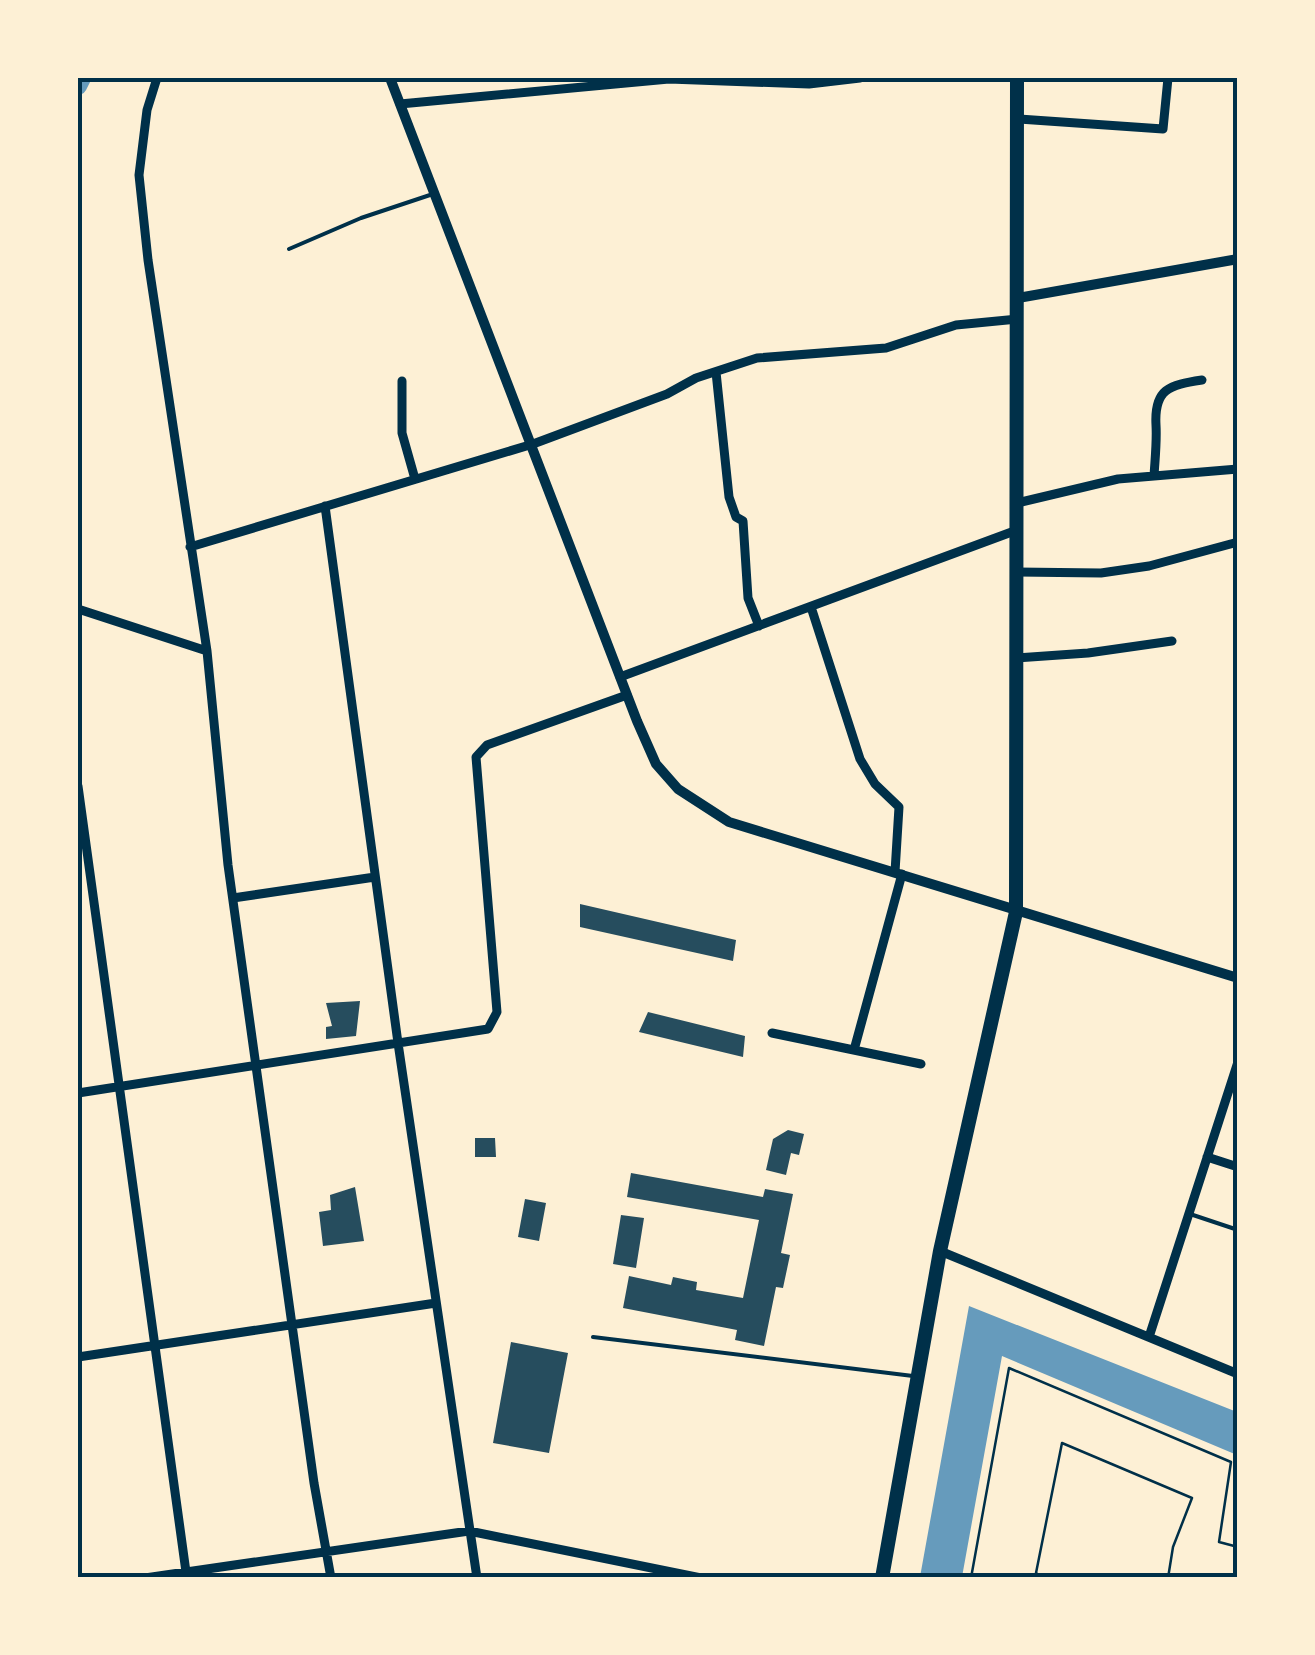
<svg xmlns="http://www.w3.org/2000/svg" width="1315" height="1655" viewBox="0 0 1315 1655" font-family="'Space Grotesk',sans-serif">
	<rect width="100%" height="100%" fill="#fdf0d5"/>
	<path fill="#669bbc" d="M969,1306L1237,1412V1455L1002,1356L962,1577H920Z"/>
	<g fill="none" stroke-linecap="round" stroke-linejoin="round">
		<path stroke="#669bbc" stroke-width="18" d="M78,86L82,78"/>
	</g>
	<path fill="#264d5e" d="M580,904L736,940L733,961L580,927Z
		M360,1001L356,1036L326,1039V1027L332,1026L326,1003Z
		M648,1012L745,1036L743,1057L639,1032Z
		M788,1130L804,1134L799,1155L791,1153L786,1175L766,1170L773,1139Z
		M475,1138H495L496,1157H475Z
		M631,1173L763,1197L765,1189L793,1194L781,1253L790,1255L783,1288L776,1287L764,1346L735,1340L737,1330L623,1308L629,1276L671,1285L673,1277L697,1282L696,1290L743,1298L759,1220L627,1197Z
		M355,1187L364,1241L323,1246L319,1212L331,1210L330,1195Z
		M525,1199L546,1203L539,1241L518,1237Z
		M621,1215L644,1218L636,1268L613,1264Z
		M511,1342L568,1353L549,1453L493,1443Z"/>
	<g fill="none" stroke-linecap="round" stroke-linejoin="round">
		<path stroke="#003049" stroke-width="2.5" d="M971,1578L1009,1368L1231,1462L1219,1542L1238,1547
			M1043,1578L1036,1573L1062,1443L1192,1498L1173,1547L1168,1578"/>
		<path stroke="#003049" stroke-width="4" d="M289,249L361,218L430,195
			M1190,1214L1238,1230
			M1237,1310L1238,1309
			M593,1337L913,1376"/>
		<path stroke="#003049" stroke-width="9" d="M157,78L147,110L139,175L148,260L207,651L228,865L314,1483L331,1578
			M400,104L669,79L809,84L860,78
			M1019,119L1163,129L1168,78
			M716,372L729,497L736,517L743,521L748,598L759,626
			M402,381V433L415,479
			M1154,476C1155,459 1157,442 1156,425C1154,389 1169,385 1202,380
			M1017,503L1118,479L1238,469
			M325,506L398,1043L477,1578
			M190,547L533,444L667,394L696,378L757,358L886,348L956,325L1018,319
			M1017,572L1101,573L1149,566L1238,542
			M811,607L860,759L875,784L899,807L895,872
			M78,609L207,651
			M1016,658L1088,653L1172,641
			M620,677L1017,530
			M78,786L186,1572
			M233,898L375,877
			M772,1033L921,1064
			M854,1050L902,874
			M78,1093L488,1029L497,1012L476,757L487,745L627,695
			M1207,1157L1238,1167
			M940,1251L1238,1374
			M1149,1337L1238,1062
			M78,1357L436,1303
			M145,1578L469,1531L701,1578"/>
		<path stroke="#003049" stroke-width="10" d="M390,78L637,721L656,764L678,789L729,822L1238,978
			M1018,298L1238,259"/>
		<path stroke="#003049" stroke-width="14" d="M882,1578L940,1251L1016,912L1017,78"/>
	</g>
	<rect width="1315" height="1655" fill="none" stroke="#fdf0d5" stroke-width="160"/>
	<rect x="80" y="80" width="1155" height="1495" fill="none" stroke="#003049" stroke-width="4"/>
</svg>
